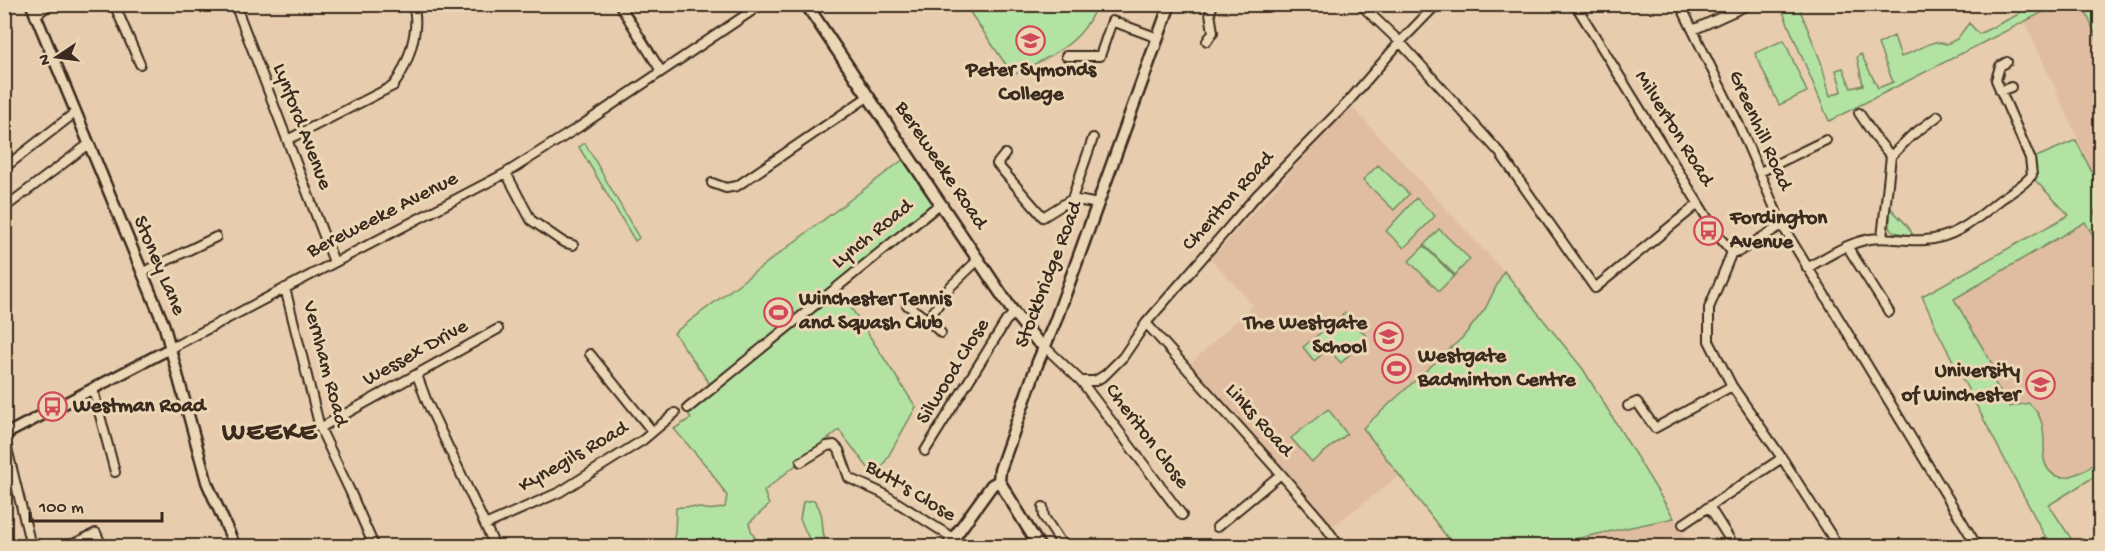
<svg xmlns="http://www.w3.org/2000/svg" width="2105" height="551" viewBox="0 0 2105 551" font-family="'Gochi Hand',sans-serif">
	<rect width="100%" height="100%" fill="#e7ccad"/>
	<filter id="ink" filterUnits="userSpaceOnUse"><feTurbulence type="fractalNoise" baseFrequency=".0167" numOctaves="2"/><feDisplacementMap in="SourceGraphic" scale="12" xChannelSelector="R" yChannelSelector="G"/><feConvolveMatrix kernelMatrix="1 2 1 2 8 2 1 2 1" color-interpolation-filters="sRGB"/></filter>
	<g filter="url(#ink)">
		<path fill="#e0bda0" d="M2057,5H2083L2100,48V189L2025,21Z
			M1351,106L1506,274L1583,369L1426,474L1399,476L1332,527L1187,367L1253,305L1211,259Z
			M2100,207V473L2048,505L1934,296Z
			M1674,518L1690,546H1541Z"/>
		<path fill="#b2e3a3" stroke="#768660" stroke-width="1.5" d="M965,5H1096C1083,45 1048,57 1013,75Z
			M1780,5H1798L1821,62L1830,96L1842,91L1836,70L1843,68L1851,88L1863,85L1857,57L1861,54L1878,88L1893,82L1878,44L1894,36L1901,57L1929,44L1935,42L1947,44L1957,39L1969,23L1979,34L2019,14L2017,5H2057L1829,121Z
			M2083,5H2091L2100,26V40L2098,41Z
			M1784,40L1807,92L1779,105L1755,53Z
			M2076,140L2100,189V207L2094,212L2100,223V248L2085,222L1954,299L1998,374L1992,378L2009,407L2028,403C2042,413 2044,428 2044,445C2045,449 2043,455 2044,459C2047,476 2062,481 2076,474C2085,471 2093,465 2100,460V473L2049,505L2076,546H2050L1939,334L1922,296L2069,215L2032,177L2036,164L2034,158Z
			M585,143L639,238L635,241L579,147Z
			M904,159L940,211L840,291L916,407L876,478L839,430L764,491L769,505L749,523L752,533L760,546H672L675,533L676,508C697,503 704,514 725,507L727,496L709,469L674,429L691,418L685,409L710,384L674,333Z
			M1378,165L1409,194L1394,210L1363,180Z
			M1416,198L1435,216L1404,248L1386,231Z
			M1890,207C1898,218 1908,222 1913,236L1894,232L1890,227Z
			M1439,229L1470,259L1455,275L1424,245Z
			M1424,246L1454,276L1439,291L1409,261Z
			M1504,271L1583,369L1674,518L1541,546H1454L1363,428L1463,337L1485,309Z
			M1345,313L1367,337L1341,363L1328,349L1314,361L1303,347Z
			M1328,409L1347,434L1312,462L1291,438Z
			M814,500C828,517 818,531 828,546H812L800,519L803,502Z"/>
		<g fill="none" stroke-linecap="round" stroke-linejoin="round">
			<defs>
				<path id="minor" d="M114,4L140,64
					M235,4L334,262
					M619,4L661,71
					M1360,4L1400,42L1500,153L1595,288L1698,204
					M1575,4L1719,237L1732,252
					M1680,4L1739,125L1782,225L1977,546
					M35,16L50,4
					M1693,30L1750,4
					M1207,41L1213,32L1210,13L1213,4
					M1066,56H1100L1112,21L1158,38
					M2000,91L2011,87
					M1859,113L1875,137L1891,156
					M287,140L393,86C407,68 422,26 412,4
					M1005,154L997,164L1043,217L1072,199L1098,204
					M4,168L76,112
					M1760,172L1826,140
					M506,173L531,220L563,242L573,245
					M712,183L726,188L737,186L869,96
					M1072,199L1093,138
					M4,208L89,144
					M1882,238L1891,156L1911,136L1938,116
					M1847,246L1889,312
					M1732,252L1709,308V341L1732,386L1782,458L1838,546
					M1732,252H1738L1782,225
					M1807,268C1827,257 1847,243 1870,239C1888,236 1906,242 1925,240C1956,238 1976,219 2000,200C2011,192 2023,186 2032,175L2030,158L1996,80L2000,66L2007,62
					M143,272L216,237
					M285,288L320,428L350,491L374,546
					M907,305L928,320
					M1146,323L1281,474L1323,523L1339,546
					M941,333L928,320L950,287L979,259
					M1045,347L1081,381H1095L1105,375L1123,357L1146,323L1257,195L1347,103L1400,42L1437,4
					M171,348L506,173L579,127L762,4
					M590,354L652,431
					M417,375L427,402L495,546
					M1081,381L1182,515
					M93,389L115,472
					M1628,406L1637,402L1655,428L1732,386
					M688,408L941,203
					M320,428L498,329
					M4,436L31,546
					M925,451L1006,321L1014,313
					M801,462L827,446L834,445L839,450L849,478L882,493L953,538
					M1043,507L1044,517L1063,546
					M1710,508L1734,546
					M1683,524L1782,458
					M485,525L560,492L643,440L675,413
					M1217,527L1281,474
					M69,546L96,533L102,546"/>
				<path id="tertiary" d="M31,4L164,325L207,483L235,546
					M4,435L171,348"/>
				<path id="secondary" d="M806,4L1014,313L1037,341L1045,347
					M999,481L1039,546
					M948,546L992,485L999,481L1000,470L1038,362L1055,322L1170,4"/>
			</defs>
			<use href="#minor" stroke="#3b2a1e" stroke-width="12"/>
			<use href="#tertiary" stroke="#3b2a1e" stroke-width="14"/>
			<use href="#secondary" stroke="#3b2a1e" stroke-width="15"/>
			<use href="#minor" stroke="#ebd6b5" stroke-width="8"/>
			<use href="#tertiary" stroke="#ebd6b5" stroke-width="9"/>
			<use href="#secondary" stroke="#ebd6b5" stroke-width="10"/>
		</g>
	</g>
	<defs>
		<symbol id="university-ring" viewBox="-11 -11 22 22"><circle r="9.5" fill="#ebd6b5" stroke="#d1495b" stroke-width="1.5"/><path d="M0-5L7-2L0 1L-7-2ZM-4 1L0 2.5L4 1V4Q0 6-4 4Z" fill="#d1495b"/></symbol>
		<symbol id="bus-ring" viewBox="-11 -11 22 22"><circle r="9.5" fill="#ebd6b5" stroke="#d1495b" stroke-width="1.5"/><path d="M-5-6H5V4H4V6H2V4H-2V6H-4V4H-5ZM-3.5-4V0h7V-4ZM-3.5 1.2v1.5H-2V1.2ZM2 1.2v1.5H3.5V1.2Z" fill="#d1495b"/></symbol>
		<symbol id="stadium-ring" viewBox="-11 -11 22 22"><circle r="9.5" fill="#ebd6b5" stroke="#d1495b" stroke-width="1.5"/><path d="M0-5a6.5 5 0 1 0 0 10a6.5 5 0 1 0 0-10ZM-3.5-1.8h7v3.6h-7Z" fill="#d1495b"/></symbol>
		<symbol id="school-ring" viewBox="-11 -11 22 22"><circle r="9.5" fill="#ebd6b5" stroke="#d1495b" stroke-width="1.5"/><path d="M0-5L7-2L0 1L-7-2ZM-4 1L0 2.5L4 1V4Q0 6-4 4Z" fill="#d1495b"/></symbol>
	</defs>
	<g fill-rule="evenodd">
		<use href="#university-ring" x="1014" y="24" width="33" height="33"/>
		<use href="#bus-ring" x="1692" y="214" width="33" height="33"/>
		<use href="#stadium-ring" x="762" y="296" width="33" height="33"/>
		<use href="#school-ring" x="1372" y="320" width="33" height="33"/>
		<use href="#stadium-ring" x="1380" y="352" width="33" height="33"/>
		<use href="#university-ring" x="2024" y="368" width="33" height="33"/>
		<use href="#bus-ring" x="36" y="390" width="33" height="33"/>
	</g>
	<g text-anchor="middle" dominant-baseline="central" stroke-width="6" stroke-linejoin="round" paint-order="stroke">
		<g font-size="21" font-weight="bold" fill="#3b2a1e" stroke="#ebd6b5" text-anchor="start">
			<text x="1031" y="71" text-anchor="middle">Peter Symonds<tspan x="1031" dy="24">College</tspan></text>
			<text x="1730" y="219">Fordington<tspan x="1730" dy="24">Avenue</tspan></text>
			<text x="799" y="300">Winchester Tennis<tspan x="799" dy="24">and Squash Club</tspan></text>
			<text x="1367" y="324" text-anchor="end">The Westgate<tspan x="1367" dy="24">School</tspan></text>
			<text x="1418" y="357">Westgate<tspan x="1418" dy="24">Badminton Centre</tspan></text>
			<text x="2020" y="372" text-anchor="end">University<tspan x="2020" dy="24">of Winchester</tspan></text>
			<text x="73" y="407">Westman Road</text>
		</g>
		<g font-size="21" fill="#3b2a1e" stroke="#ebd6b5">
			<text transform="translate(301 127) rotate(69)">Lynford Avenue</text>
			<text transform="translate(1673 129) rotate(58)">Milverton Road</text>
			<text transform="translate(1759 131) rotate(66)">Greenhill Road</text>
			<text transform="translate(940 166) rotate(56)">Bereweeke Road</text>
			<text transform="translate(1229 202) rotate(-48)">Cheriton Road</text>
			<text transform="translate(383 216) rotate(-27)">Bereweeke Avenue</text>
			<text transform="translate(873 235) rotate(-39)">Lynch Road</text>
			<text transform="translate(158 266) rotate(67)">Stoney Lane</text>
			<text transform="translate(1050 275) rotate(-69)">Stockbridge Road</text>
			<text transform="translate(416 354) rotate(-29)">Wessex Drive</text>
			<text transform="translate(324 364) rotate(75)">Vernham Road</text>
			<text transform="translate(954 372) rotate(-58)">Silwood Close</text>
			<text transform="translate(1258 421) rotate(48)">Links Road</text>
			<text transform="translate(1146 437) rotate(53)">Cheriton Close</text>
			<text transform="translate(574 458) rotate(-30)">Kynegils Road</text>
			<text transform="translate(910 492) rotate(31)">Butt's Close</text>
		</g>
		<g font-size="27" font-weight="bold" letter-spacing="1.5" fill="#3b2a1e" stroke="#ebd6b5">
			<text x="270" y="434">WEEKE</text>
		</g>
	</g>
	<rect width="2105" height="551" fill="none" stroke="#ebd6b5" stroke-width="24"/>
	<rect x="12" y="12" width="2081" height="527" fill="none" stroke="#3b2a1e" stroke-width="2" filter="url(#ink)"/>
	<g transform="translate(57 57) rotate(257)" stroke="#ebd6b5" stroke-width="4.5" paint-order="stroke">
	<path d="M0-4.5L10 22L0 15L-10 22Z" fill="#3b2a1e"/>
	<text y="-9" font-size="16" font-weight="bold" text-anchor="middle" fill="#3b2a1e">N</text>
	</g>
	<path d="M30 512v9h132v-9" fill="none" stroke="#3b2a1e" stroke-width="3"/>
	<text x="39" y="512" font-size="18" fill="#3b2a1e" stroke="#ebd6b5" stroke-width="4.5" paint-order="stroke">100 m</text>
</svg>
